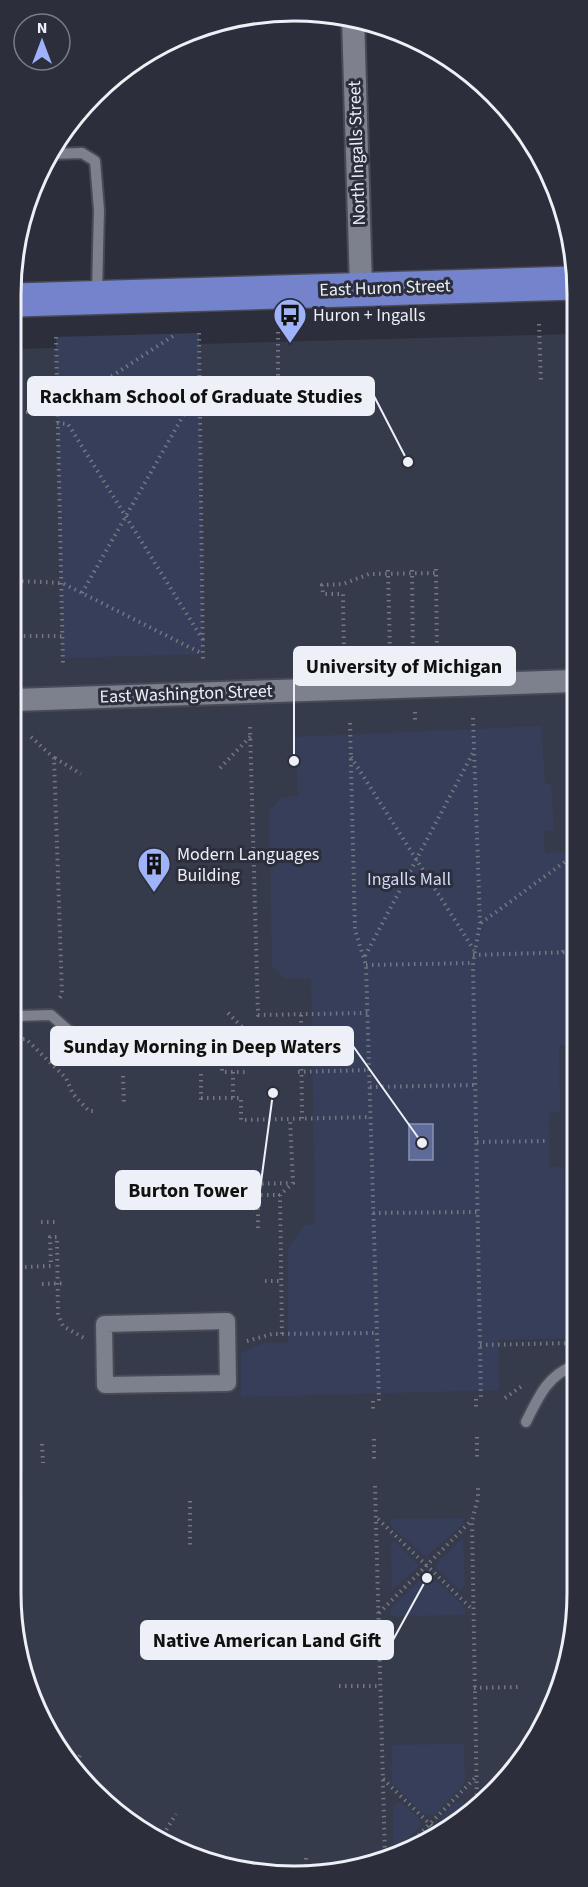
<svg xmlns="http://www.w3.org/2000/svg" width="588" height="1887" viewBox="0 0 588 1887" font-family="'Source Sans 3',sans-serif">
	<rect width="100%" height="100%" fill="#2c2f3b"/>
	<path fill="#363b4c" d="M575,334L572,1649L530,1750L466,1818L368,1867L257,1874L168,1847L81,1780L32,1701L11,1593V1497H23L12,1173L16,349Z"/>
	<path fill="#373e5a" d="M199,333L203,654L62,658L56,337Z
		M541,726L545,784H551L554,830L544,831L545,853L567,852L572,1045H559L560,1112L549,1113L550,1167H564L565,1230H573V1338L498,1340L499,1390L241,1397V1353L264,1343H288V1248L304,1225L315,1224L311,979H285L272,966L269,811L282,797L298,796L295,737Z
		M464,1518L462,1525L426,1557L391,1526V1519Z
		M463,1538L465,1587L460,1590L437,1569L436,1564Z
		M394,1541L419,1566L392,1590L391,1544Z
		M427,1573L465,1607V1615L391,1616V1608Z
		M464,1744L465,1782L434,1815L424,1814L392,1783V1745Z
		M462,1800L465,1804L466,1818L442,1830L439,1825C440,1816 453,1803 462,1800Z
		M401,1802L419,1819L421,1825L399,1847L393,1842V1809L396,1803Z"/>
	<path fill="#5e6a97" stroke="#8992b4" stroke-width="1.5" d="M409,1124H433V1160H409Z"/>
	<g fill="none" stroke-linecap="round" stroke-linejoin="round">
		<defs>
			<path id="service" d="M51,154L82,153L95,161L99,210L97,293
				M17,1016L51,1015L101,1059L195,1057
				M526,1422C538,1398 547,1376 573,1366"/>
			<path id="pedestrian" d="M227,1321L228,1383L105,1385L104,1324Z"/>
			<path id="minor" d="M353,17L361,288
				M14,700L574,681"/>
			<path id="primary" d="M16,300L575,283"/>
		</defs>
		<use href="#service" stroke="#484b55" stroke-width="14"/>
		<use href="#pedestrian" stroke="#484b55" stroke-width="20"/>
		<use href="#minor" stroke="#484b55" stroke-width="26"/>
		<use href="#primary" stroke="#484b55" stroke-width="36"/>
		<path stroke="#747781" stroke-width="4" stroke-dasharray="1.5 4.5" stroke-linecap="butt" d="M539,324L541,382
			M278,332V386
			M199,333L203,661
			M56,337L63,666
			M20,412H57L176,334
			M57,423L68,424L203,640
			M436,569L437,653
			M388,570L390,654
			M412,570L413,661
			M15,581L19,636H62
			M16,581L62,583L203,654
			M82,593L199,388
			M344,656L343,594H323L322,585L343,584L369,574L436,573
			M415,712V720
			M473,718L480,923L473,963L481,1399
			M350,723L355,930L366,965L379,1401
			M250,727L258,1015L368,1013
			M31,737L54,758L62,994L58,1001
			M351,757L474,950
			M55,758L81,774
			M220,768L251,736
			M481,923L566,861
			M562,952L574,944
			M473,955L574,952
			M365,956L474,751
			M366,965L473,963
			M228,1013L245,1030
			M301,1015L302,1119
			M17,1039H26L66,1078L73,1094L89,1111H93
			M222,1057V1072H246
			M233,1072V1098
			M298,1072L369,1070
			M201,1074V1103
			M123,1076L124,1105
			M370,1087L476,1085
			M201,1098H241V1120L371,1117
			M477,1142L549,1141
			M250,1184L292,1183
			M373,1213L478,1212
			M41,1222H58
			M258,1228V1195H280
			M25,1267L51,1266L50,1237H57L58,1315L63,1326L84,1338
			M265,1281H281
			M42,1284L65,1283
			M282,1334L280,1195L293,1183L290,1119
			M247,1341L272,1334L377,1333
			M480,1345L573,1343
			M505,1398L522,1386
			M476,1399V1409
			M373,1401V1413
			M477,1437V1457
			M374,1439V1459
			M42,1444L43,1463
			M375,1486L385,1858
			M190,1501V1545
			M378,1519L472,1609
			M379,1613L471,1521
			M339,1686H380
			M474,1688L520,1687
			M73,1767L81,1754
			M383,1779L438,1832
			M477,1807L472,1521L478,1498V1485
			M160,1840L176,1814
			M406,1848L475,1778
			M306,1858V1870
			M249,1872L325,1870"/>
		<use href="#service" stroke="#7d818e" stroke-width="10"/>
		<use href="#pedestrian" stroke="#7d818e" stroke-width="16"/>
		<use href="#minor" stroke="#7d818e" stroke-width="22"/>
		<use href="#primary" stroke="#7383cc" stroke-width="33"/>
	</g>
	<defs>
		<symbol id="bus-pin" viewBox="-11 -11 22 30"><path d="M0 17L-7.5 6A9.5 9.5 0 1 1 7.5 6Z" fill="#9fb3fd" stroke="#2c2f3b"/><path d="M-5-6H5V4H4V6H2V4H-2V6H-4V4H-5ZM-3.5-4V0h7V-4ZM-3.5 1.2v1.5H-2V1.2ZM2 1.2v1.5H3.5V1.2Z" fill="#111"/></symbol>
		<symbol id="building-pin" viewBox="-11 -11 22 30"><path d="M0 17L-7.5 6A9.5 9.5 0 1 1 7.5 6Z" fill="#9fb3fd" stroke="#2c2f3b"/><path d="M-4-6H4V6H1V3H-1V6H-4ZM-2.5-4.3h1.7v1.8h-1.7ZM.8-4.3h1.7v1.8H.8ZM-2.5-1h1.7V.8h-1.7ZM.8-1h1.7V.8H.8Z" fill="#111"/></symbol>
	</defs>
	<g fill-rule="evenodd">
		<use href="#bus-pin" x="271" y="296" width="38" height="52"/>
		<use href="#building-pin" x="135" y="845" width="38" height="52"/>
	</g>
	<g text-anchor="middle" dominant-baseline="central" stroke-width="6" stroke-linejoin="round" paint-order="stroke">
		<g font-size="18" fill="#edf0f7" stroke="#2c2f3b">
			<text transform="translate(357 153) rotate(-92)">North Ingalls Street</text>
			<text transform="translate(385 288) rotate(-2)">East Huron Street</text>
			<text transform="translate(186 694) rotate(-2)">East Washington Street</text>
		</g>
		<g font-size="18" fill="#edf0f7" stroke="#2c2f3b" text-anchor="start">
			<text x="313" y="315">Huron + Ingalls</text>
			<text x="177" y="854">Modern Languages<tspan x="177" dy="21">Building</tspan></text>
		</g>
		<g font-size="18" fill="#d1daf7" stroke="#2c2f3b">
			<text x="409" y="879">Ingalls Mall</text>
		</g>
	</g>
	<path d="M0 0H588V1887H0ZM294 21H294A273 273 0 0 1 567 294V1593A273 273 0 0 1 294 1866H294A273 273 0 0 1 21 1593V294A273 273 0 0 1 294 21Z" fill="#2c2f3b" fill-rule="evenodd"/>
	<path fill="none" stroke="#edf0f7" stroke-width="3" d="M294 21H294A273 273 0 0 1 567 294V1593A273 273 0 0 1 294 1866H294A273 273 0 0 1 21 1593V294A273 273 0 0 1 294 21Z"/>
	<path fill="none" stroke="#edf0f7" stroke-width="2" d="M408 462L374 396M294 761L294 666M422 1143L353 1046M273 1093L260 1190M427 1578L393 1640"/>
	<g fill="#edf0f7" stroke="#2c2f3b" stroke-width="2">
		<circle cx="408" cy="462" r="6"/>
		<circle cx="294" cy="761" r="6"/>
		<circle cx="422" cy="1143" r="6"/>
		<circle cx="273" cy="1093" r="6"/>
		<circle cx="427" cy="1578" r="6"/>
	</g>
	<g fill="#edf0f7" stroke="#edf0f7" stroke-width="2">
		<rect x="28" y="377" width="346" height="38" rx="6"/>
		<rect x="294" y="647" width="221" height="38" rx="6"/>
		<rect x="51" y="1027" width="302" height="38" rx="6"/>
		<rect x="116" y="1171" width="144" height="38" rx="6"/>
		<rect x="141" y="1621" width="252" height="38" rx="6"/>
	</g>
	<g font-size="20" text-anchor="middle" font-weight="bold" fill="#111">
		<text x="201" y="403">Rackham School of Graduate Studies</text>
		<text x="404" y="673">University of Michigan</text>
		<text x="202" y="1053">Sunday Morning in Deep Waters</text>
		<text x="188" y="1197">Burton Tower</text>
		<text x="267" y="1647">Native American Land Gift</text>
	</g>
	<g transform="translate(42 42)"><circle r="28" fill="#2c2f3b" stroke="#797c86" stroke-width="1.5"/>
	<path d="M0-4.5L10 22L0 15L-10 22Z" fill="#9fb3fd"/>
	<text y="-9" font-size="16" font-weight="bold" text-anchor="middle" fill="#edf0f7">N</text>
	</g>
</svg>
